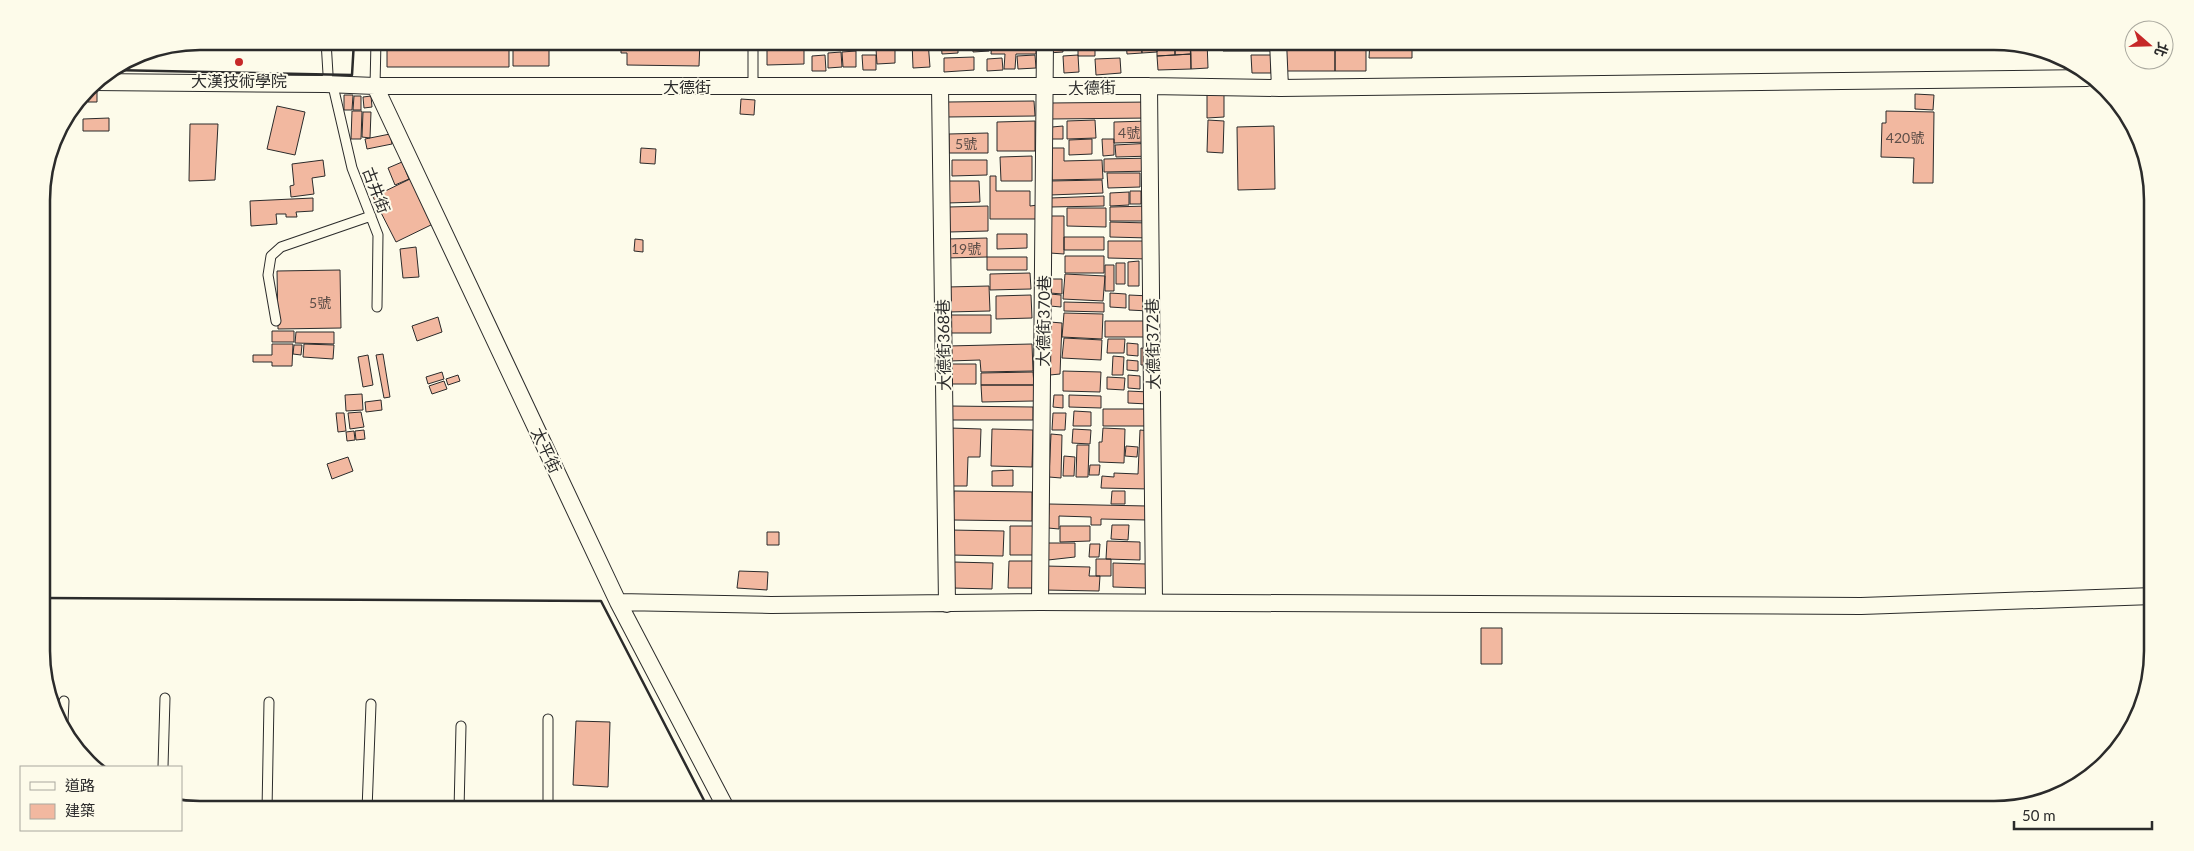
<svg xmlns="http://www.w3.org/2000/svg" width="2194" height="851" viewBox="0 0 2194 851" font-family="Lato,'Noto Sans TC',sans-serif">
	<rect width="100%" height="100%" fill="#fdfbea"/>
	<path fill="#f2b8a0" stroke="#2b2b2b" d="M387,41H432V47H509V67H387Z
		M433,41H549V66H513V46H433Z
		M621,41H700L699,66L627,65V53H621Z
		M767,41H815V47H767Z
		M860,41H895V63L877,64L876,49L861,50Z
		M912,41H928L930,67L913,68Z
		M941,41H958V53L942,54Z
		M973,41H989V51L973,52Z
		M992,41H1036V54H1016L1015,69H1004L1005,54H991Z
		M1048,41H1062L1063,52L1048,53Z
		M1078,41H1095V56H1078Z
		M1126,41H1141L1142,53L1127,54Z
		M1141,41H1157V52L1142,53Z
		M1157,41H1175V55L1157,56Z
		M1175,41H1190L1191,54L1175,55Z
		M1190,41H1207L1208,68L1191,69Z
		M1223,41H1255L1254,51H1223Z
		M1255,41H1270V51H1254Z
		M1283,41H1335V71H1283Z
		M1335,41H1366V71H1335Z
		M1370,41H1412V58H1369Z
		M767,47H804V64L767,65Z
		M856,51V67H843L842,52Z
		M841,52L842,67L828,68V53Z
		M1191,54V69L1158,70L1157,56Z
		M825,55L826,71H812V56Z
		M862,55H876V70H863Z
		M1035,55L1036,68L1018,69L1017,56Z
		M1078,55L1079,72L1064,73L1063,56Z
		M1251,55H1271V73H1252Z
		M974,57V70L944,72V58Z
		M1002,58L1003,70L987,71V59Z
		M1120,58L1121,73L1096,75L1095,59Z
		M1224,88V117L1207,118V89Z
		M88,92H97V102H88Z
		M1915,94L1934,95L1933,110L1915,109Z
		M344,95H353L352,110H344Z
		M354,96H361V110H353Z
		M371,96L372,107L364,108L363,97Z
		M741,99L755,100L754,115L740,114Z
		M1034,101L1035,116L947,117V102Z
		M1150,102V118L1050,119V103Z
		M277,106L305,112L295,155L267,149Z
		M352,111H362L361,139H351Z
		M1886,111L1934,112L1933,183H1913L1914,158L1881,157L1882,123H1886Z
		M363,112H371L370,138L362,137Z
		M109,118V131H83V119Z
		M1095,120L1096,138L1067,139V121Z
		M1208,120L1224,121L1223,153L1207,152Z
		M1035,121V151H997V122Z
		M1148,121V142L1114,143V122Z
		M190,124H218L215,180L189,181Z
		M1063,126V139H1052V127Z
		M1274,126L1275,189L1238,190L1237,127Z
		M988,133V153H949V134Z
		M390,134L392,144L367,149L365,139Z
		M1092,139V154L1069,155V140Z
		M1102,139H1114V155L1103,156Z
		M1153,143V156L1116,157L1115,145Z
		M641,148L656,149L655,164L640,163Z
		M1051,148H1064V161L1102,160L1103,179L1052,180Z
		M1032,156V181H1001L1000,157Z
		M1153,158V171L1104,172V159Z
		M323,160L325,176L312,178L314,194L291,197L290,186L294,185L292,164Z
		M952,160H987V175L952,176Z
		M402,162L409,179L395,185L388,168Z
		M1107,173H1140V187L1108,188Z
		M990,176H996V191H1030V206L1038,205V219H990Z
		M412,178L435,223L396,242L373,197Z
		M1102,180L1103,193L1050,195V181Z
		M947,181H979L980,202L947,203Z
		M1130,191H1141V204H1130Z
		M1129,192V205L1110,206V193Z
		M1104,196V206L1050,207V198Z
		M313,198V211L296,212L297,217H286V214H276L277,224L251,226L250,201Z
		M988,206V231L949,232L948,207Z
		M1149,206V221H1110V207Z
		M1067,208H1106V227L1067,226Z
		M1050,216H1064V254L1050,253Z
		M1110,222L1149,223V238L1110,237Z
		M997,234H1027V248L997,249Z
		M1064,237H1104V250H1064Z
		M987,238V257L946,258V239Z
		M635,239L643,240V252L634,251Z
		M1108,241H1150L1149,259L1108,258Z
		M416,247L419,277L403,278L400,249Z
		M1065,256H1104V273H1065Z
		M987,257H1027V270H987Z
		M1139,261V286H1128V262Z
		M1116,263H1125V284H1116Z
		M1105,265H1114V291H1105Z
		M340,270L341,328L278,329L277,271Z
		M1030,273L1031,289L990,290V274Z
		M1065,274L1105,276L1103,301L1063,299Z
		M1050,279H1062V294L1050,293Z
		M989,286L990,311L948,312L947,287Z
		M1110,293L1126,294V308L1110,307Z
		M1050,294L1061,295V307L1050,306Z
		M1031,295L1032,318L996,319V296Z
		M1129,295L1150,296L1149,311L1129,310Z
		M1064,302L1104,303V312L1064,311Z
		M1064,313L1103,314L1102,339L1062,337Z
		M948,315H991V333H948Z
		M438,317L442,332L417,341L412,326Z
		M1105,321H1146V337H1105Z
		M1050,322L1062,323L1060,374L1050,375Z
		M272,331H294V342H272Z
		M296,332H334V344L295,343Z
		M1064,338L1102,340L1101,360L1062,358Z
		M1108,339H1125L1124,353H1107Z
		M1127,343L1138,344V356L1127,355Z
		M272,344H293L292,366H272V362H253V355H272Z
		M304,344L334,345L333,359L303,357Z
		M1032,344L1033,371L981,372L980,360L949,361L948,346Z
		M294,345H302L301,355L293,354Z
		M1141,348L1149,349L1148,365H1141Z
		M383,354L390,397L384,398L376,355Z
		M368,355L373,385L363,387L358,357Z
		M1113,356L1124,357L1123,375H1112Z
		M1127,360L1138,361V371L1127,370Z
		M950,364H976V384H950Z
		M1063,371L1101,372L1100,392L1063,391Z
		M442,372L444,379L428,384L426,377Z
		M1033,372L1034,385H981V373Z
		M458,375L460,381L448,385L446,379Z
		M1128,375L1140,376V389L1128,388Z
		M1107,377L1125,378L1124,390L1107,389Z
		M444,381L447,389L432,394L429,386Z
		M981,385H1034V401L982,402Z
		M1128,391L1149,392L1148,404L1128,403Z
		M362,394L363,410L346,411L345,395Z
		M1054,395H1063V408L1053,407Z
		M1069,395L1101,396V408L1069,407Z
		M381,400L382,410L366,412L365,402Z
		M950,406L1033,407V420H950Z
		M1103,409H1151L1150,426H1103Z
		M1074,411L1091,412V426H1073Z
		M361,412L364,427L350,429L348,413Z
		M336,413H344L346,431L338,432Z
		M1053,413H1066L1065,430H1052Z
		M950,428L981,429L980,457H968L967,486H948Z
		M1103,428L1125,429L1124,463L1099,462V442H1102Z
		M992,429L1033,430L1032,467L991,466Z
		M1073,429L1091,430L1090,444L1072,443Z
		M364,430L365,439L356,440L355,431Z
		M1140,430L1151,431V489L1101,488L1102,476L1114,477V473L1138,474Z
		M354,431L355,440L347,441L346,432Z
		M1051,434L1062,435L1061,478L1049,477Z
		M1077,445H1089L1088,477H1076Z
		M1126,446L1138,447L1137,457L1125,456Z
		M1064,456L1075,457L1074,476H1063Z
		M348,457L353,471L332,479L327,464Z
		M1090,465H1100L1099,475H1089Z
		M1013,470V486H992V471Z
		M954,491L1032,492V521L953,520Z
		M1112,491H1125V504H1111Z
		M1049,504L1147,506V520L1101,519V525H1091V517L1059,516V529L1048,528Z
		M1112,525H1129L1128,540L1111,539Z
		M1010,526H1038L1037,555H1010Z
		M1060,526H1090V541L1060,542Z
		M951,530L1004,531L1003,556L951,555Z
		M767,532H779V545H767Z
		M1107,541L1140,542V560L1106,559Z
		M1048,543H1075V557L1048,560Z
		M1090,544H1100L1099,557H1089Z
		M1096,559H1111V576H1096Z
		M1009,561H1039L1038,588H1008Z
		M954,562L993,563L992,589L953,588Z
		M1113,563L1147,564L1146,588L1113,587Z
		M1045,566L1090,567L1089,576H1100L1099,591L1045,590Z
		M739,571L768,572L767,590L737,588Z
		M1481,628H1502V664H1481Z
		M576,721L610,722L608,787L573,785Z"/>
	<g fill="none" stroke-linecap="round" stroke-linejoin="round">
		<defs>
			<path id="lane" d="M325,84L328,74L326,41
				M333,86L352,168L378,235L377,307
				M375,86L376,41
				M753,86V41
				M276,321L268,275L271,256L281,247L371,216
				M63,721L64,701
				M163,767L165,698
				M267,810L269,702
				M367,810L371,704
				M459,810L461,726
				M548,810V719"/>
			<path id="street" d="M1278,41L1280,88
				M94,82L325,84L375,86H1149L1280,88L2087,78
				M375,86L618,602L727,810
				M1149,86L1154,602
				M940,87L947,604
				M618,602L771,605L1040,602L1861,606L2153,596
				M1040,602L1045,41"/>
		</defs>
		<use href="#lane" stroke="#2b2b2b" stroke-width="11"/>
		<use href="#street" stroke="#2b2b2b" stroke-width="18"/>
		<use href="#lane" stroke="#fdfbea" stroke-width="9"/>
		<use href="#street" stroke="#fdfbea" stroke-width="16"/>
		<path stroke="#2b2b2b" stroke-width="2.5" d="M112,70L352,75L354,41
			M44,598L601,601L709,810"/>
	</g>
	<circle fill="#c62828" stroke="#fdfbea" stroke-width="2" cx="239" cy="62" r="5"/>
	<g text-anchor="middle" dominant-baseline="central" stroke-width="4" stroke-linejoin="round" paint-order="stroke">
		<g font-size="14" fill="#5d4e48">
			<text x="1129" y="132">4號</text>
			<text x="1905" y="137">420號</text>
			<text x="966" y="143">5號</text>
			<text x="966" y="248">19號</text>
			<text x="320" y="302">5號</text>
		</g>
		<g font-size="16" fill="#2b2b2b" stroke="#fdfbea">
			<text x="239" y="80">大漢技術學院</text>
		</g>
		<g font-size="16" fill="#2b2b2b" stroke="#fdfbea">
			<text x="687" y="86">大德街</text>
			<text transform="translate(1092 87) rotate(-1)">大德街</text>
			<text transform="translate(377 190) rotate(69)">古井街</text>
			<text transform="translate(1043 321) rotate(-89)">大德街370巷</text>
			<text transform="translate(1152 344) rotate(-91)">大德街372巷</text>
			<text transform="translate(943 345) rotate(-91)">大德街368巷</text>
			<text transform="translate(547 450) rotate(65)">太平街</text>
		</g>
	</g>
	<path d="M0 0H2194V851H0ZM200 50H1994A150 150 0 0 1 2144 200V651A150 150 0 0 1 1994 801H200A150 150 0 0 1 50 651V200A150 150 0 0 1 200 50Z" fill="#fdfbea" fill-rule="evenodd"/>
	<path fill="none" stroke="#2b2b2b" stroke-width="2.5" d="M200 50H1994A150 150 0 0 1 2144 200V651A150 150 0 0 1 1994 801H200A150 150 0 0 1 50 651V200A150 150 0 0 1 200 50Z"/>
	<rect x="20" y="766" width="162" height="65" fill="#fdfbea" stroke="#a9a89e"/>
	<rect x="30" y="782" width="25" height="8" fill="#fdfbea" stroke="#a9a89e"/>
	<text x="65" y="791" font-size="15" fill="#2b2b2b">道路</text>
	<rect x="30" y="804" width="25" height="15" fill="#f2b8a0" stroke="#a9a89e"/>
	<text x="65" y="816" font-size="15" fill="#2b2b2b">建築</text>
	<g transform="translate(2149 45) rotate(110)"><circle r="24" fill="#fdfbea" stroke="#a9a89e"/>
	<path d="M0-4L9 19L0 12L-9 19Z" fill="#c62828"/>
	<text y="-8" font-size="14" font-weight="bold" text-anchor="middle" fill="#2b2b2b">北</text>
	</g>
	<path d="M2014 821v8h138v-8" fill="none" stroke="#2b2b2b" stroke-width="2.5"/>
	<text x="2022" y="821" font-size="15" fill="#2b2b2b" stroke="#fdfbea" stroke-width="4" paint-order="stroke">50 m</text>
</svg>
